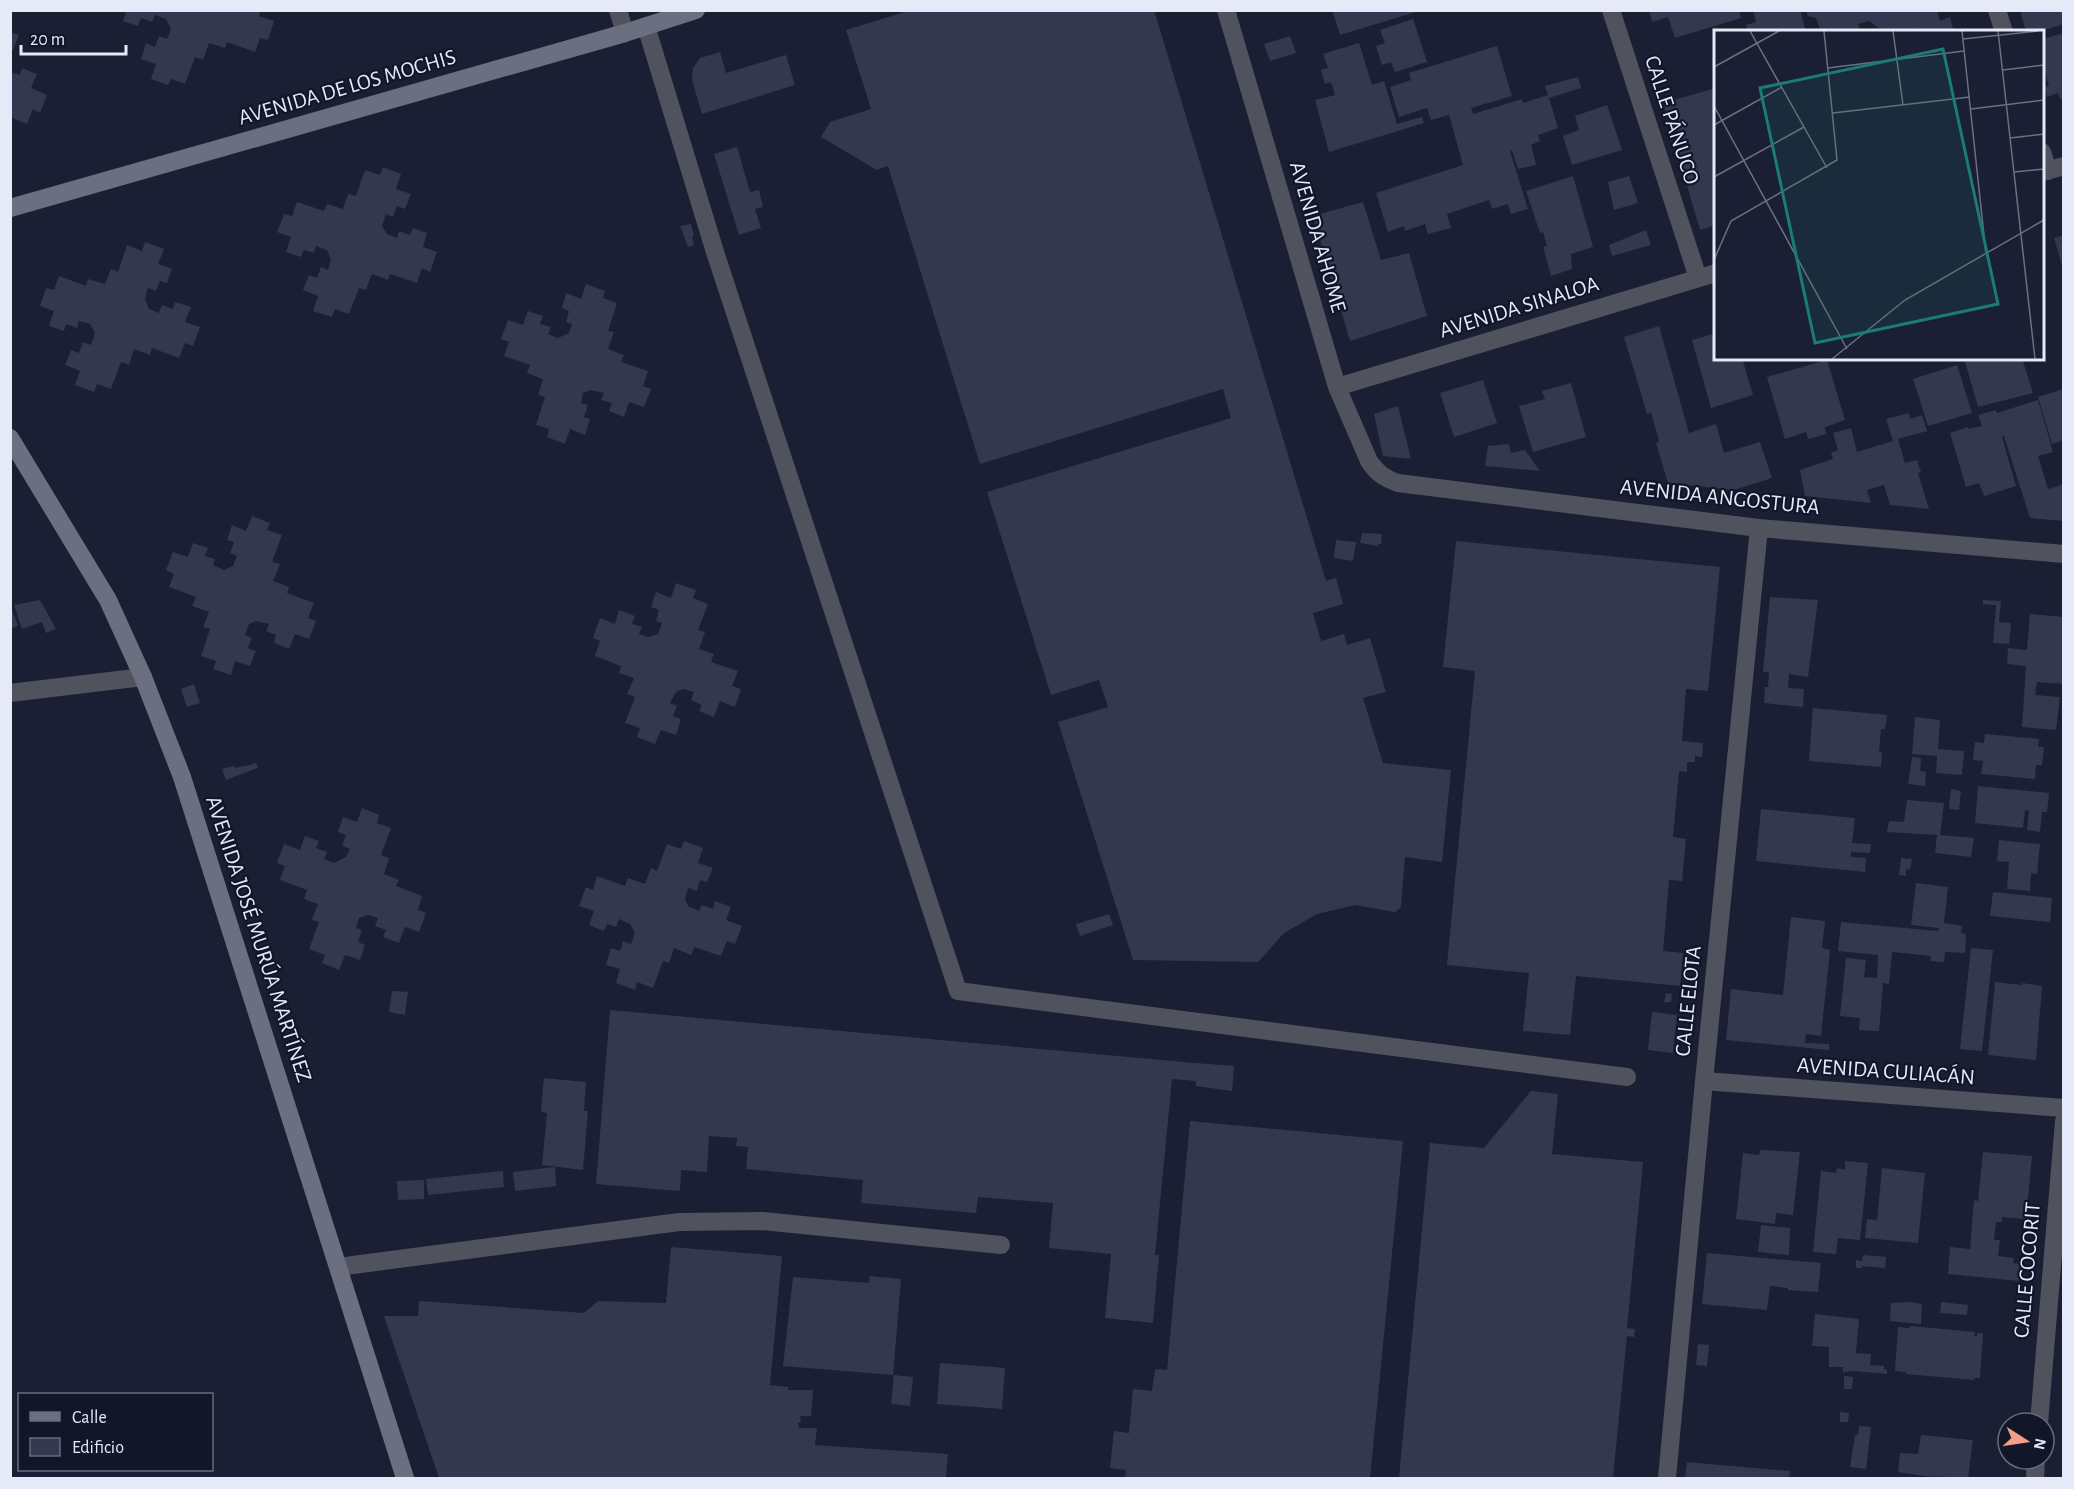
<svg xmlns="http://www.w3.org/2000/svg" width="2074" height="1489" viewBox="0 0 2074 1489" font-family="'Alegreya Sans',sans-serif">
	<rect width="100%" height="100%" fill="#1b1f33"/>
	<path fill="#33384e" d="M127,10H261L259,16L274,21L268,40L260,38L255,52L227,42L225,48L209,43L203,60L195,57L185,84L171,79L168,85L151,79L156,64L141,59L146,43L155,47L159,36L167,39L171,29L166,19L155,15L152,22L141,18L138,26L123,21Z
		M911,10H1154L1326,581L1336,578L1343,604L1313,613L1321,641L1344,634L1347,645L1370,638L1386,692L1363,698L1383,763L1451,770L1442,862L1405,857L1401,907L1395,912L1355,905L1317,914L1284,933L1258,962L1133,960L1058,722L1108,707L1099,680L1051,695L987,492L1231,418L1223,389L980,464L888,166L877,170L821,137L830,122L871,109L846,30Z
		M1332,10H1415L1416,12L1340,35Z
		M1649,10H1739L1741,18L1675,38L1668,17L1652,22Z
		M1753,10H1800L1806,32H1748L1746,25L1756,22Z
		M1806,10H1937L1940,21L1950,17L1954,32H1916L1915,28L1904,32H1894L1893,29L1883,31L1869,21L1858,24L1860,31L1858,32H1821L1816,18L1808,16Z
		M2020,10H2064V24L2037,32H2026Z
		M1413,19L1427,62L1395,72L1391,62L1382,65L1376,46L1385,43L1380,30Z
		M10,32L19,35L13,50L10,49Z
		M2064,33V98L2060,99L2058,93L2047,97L2044,87L2049,86L2043,65V39Z
		M1290,36L1296,53L1270,61L1264,44Z
		M1359,43L1372,85L1384,81L1397,124L1422,117L1424,123L1329,152L1315,100L1335,95L1331,82L1325,84L1321,70L1328,68L1323,54Z
		M1497,46L1512,96L1471,108L1473,114L1522,99L1523,103L1548,95L1545,86L1578,77L1581,88L1549,98L1558,128L1538,135L1540,141L1531,145L1536,165L1518,169L1512,150L1510,151L1528,209L1511,214L1508,204L1492,209L1489,200L1447,214L1451,228L1428,234L1425,224L1405,231L1404,226L1388,232L1376,193L1463,165L1449,115L1431,120L1427,108L1399,117L1390,87L1411,80L1409,73Z
		M720,52L726,73L786,55L795,85L702,114L692,80L693,68L700,58Z
		M22,68L37,74L31,88L47,95L40,113L33,109L27,124L10,117V72L20,75Z
		M1716,88V225L1700,230L1663,103Z
		M1607,105L1622,150L1572,165L1563,136L1579,130L1575,116Z
		M737,147L750,192L759,190L763,207L755,209L761,228L739,235L714,154Z
		M383,167L401,174L396,189L411,194L405,209L397,206L393,217L386,214L382,226L387,234L397,238L399,231L410,235L413,228L427,233L423,247L437,252L430,272L422,268L417,283L390,274L388,280L372,274L366,290L359,288L349,314L335,309L332,317L313,311L318,296L303,290L309,275L317,278L321,267L328,270L331,259L327,250L316,246L314,253L304,250L301,257L286,252L291,237L277,232L284,214L292,216L297,202L324,211L327,204L343,209L348,194L356,196L365,170L380,175Z
		M1573,176L1593,247L1571,254L1572,269L1551,276L1543,247L1547,246L1543,232L1540,233L1526,191Z
		M1629,176L1638,203L1614,210L1608,182Z
		M1363,202L1381,260L1409,253L1427,316L1350,341L1313,216Z
		M691,224L694,236H692L694,245L688,247L680,226Z
		M1646,230L1651,245L1612,256L1609,245Z
		M2064,235V269H2063L2054,238Z
		M145,242L164,249L158,264L172,269L167,283L160,281L156,291L148,288L145,299L149,309L159,313L162,305L173,309L175,302L191,307L185,322L200,327L193,346L185,343L179,358L152,348L150,355L134,349L129,365L121,362L111,389L97,384L94,392L75,385L80,371L65,365L71,350L79,353L83,342L91,345L95,333L90,324L79,321L77,328L66,324L64,331L49,326L54,311L40,306L46,288L54,290L59,276L86,286L88,279L105,284L111,269L118,272L127,245L142,251Z
		M586,284L605,291L603,298L617,303L608,331L614,332L608,349L624,355L621,362L648,371L643,386L651,389L644,407L629,402L624,417L609,411L612,403L601,400L604,393L591,390L583,393L581,403L588,405L584,417L590,419L585,435L570,429L565,444L547,437L549,429L536,425L545,397L538,395L543,379L527,373L530,365L504,356L509,342L501,339L508,320L523,325L528,311L543,316L540,324L551,327L548,334L558,338L569,333L572,324L566,322L569,311L562,308L566,293L581,299Z
		M1659,326L1689,433L1716,424L1724,453L1760,442L1772,478L1734,490L1668,483L1656,443L1659,441L1651,413L1647,414L1624,337Z
		M1716,333V358H1742L1753,395L1711,408L1692,340Z
		M1964,358H2022L2033,393L1978,407Z
		M1827,360L1845,420L1825,427L1826,434L1808,439L1806,432L1785,439L1767,377Z
		M1957,365L1972,413L1928,426L1913,379Z
		M1483,380L1497,423L1454,437L1440,393Z
		M1571,383L1586,437L1533,452L1519,406L1545,399L1542,391Z
		M2064,389V440L2052,444L2038,397Z
		M2038,400L2053,452L2038,456L2048,489L2064,484V521L2030,518L2004,436L2002,437L2016,486L1984,496L1979,483L1966,487L1950,433L1968,427V429L1982,426L1978,415L1996,410L1997,413Z
		M1398,406L1411,459L1383,456L1374,414Z
		M1909,413L1910,419L1922,415L1927,431L1898,439L1905,463L1917,460L1921,472L1918,473L1929,509L1890,505L1884,485L1867,490L1871,503L1805,496L1800,470L1833,459L1831,453L1838,450L1833,433L1851,428L1857,452L1893,441L1886,419Z
		M1509,444L1511,453L1525,450L1540,471L1485,466L1488,446Z
		M252,516L270,523L267,530L282,535L272,562L280,564L273,581L289,587L287,593L314,603L308,618L316,621L309,639L295,634L289,649L274,643L276,635L266,631L269,624L256,621L249,624L245,635L252,638L248,648L256,651L250,666L235,661L231,675L213,669L216,661L201,656L210,629L203,627L209,612L192,606L196,597L169,587L174,574L166,570L173,552L188,557L193,543L208,548L205,556L215,559L213,565L224,570L233,566L237,556L230,553L234,542L227,540L232,525L246,531Z
		M1362,533L1382,534L1381,544H1378V546L1360,543Z
		M1336,540L1356,542L1353,561L1334,558Z
		M1456,541L1720,567L1708,691L1686,689L1682,741L1703,743L1702,757L1695,756V762H1687V772L1679,771L1673,837L1686,839L1682,881L1669,880L1663,951L1683,953L1680,986L1576,976L1570,1035L1523,1031L1529,973L1447,965L1475,671L1443,667Z
		M676,583L696,590L693,598L708,604L698,630L705,632L699,649L714,654L711,662L738,671L732,686L741,689L735,707L720,701L714,717L699,711L702,705L691,700L694,692L684,689L676,692L670,703L677,706L673,716L681,719L676,735L661,730L655,744L637,737L640,728L625,723L635,697L627,694L634,678L619,673L621,666L595,656L600,641L593,638L600,618L615,624L619,610L635,616L632,624L642,627L639,634L648,637L658,634L662,623L656,621L659,610L651,607L656,592L671,598Z
		M1770,597L1818,600L1808,677L1789,674L1788,688L1804,689L1803,707L1764,703L1765,687H1768L1769,672H1763Z
		M40,600L56,629L46,633L42,622L22,629L14,605Z
		M1983,600L2001,601L1999,622L2011,623L2009,644L1993,643L1996,605L1983,604Z
		M10,604L18,626L10,629Z
		M2030,614L2064,617V684L2037,682L2035,695L2060,697L2056,730L2022,727L2026,666L2007,664L2008,648L2027,650Z
		M194,684L200,703L187,707L181,689Z
		M1813,708L1887,715L1885,729H1881L1879,752H1882L1881,767L1809,761Z
		M1915,717L1940,720L1938,749L1964,751L1962,775L1936,773L1937,756L1912,754Z
		M1985,734L2039,739L2038,747H2044L2042,765H2036L2035,779L1981,774L1983,761L1973,760L1975,742L1984,743Z
		M1912,757L1921,758L1920,771L1926,772L1925,786L1908,784Z
		M256,763L258,768L226,780L222,769L234,766L235,768L243,766V767Z
		M1978,786L2049,793L2047,812H2042L2040,832L2027,830L2029,811L2025,810L2023,828L1975,823Z
		M1951,789L1961,791L1959,810L1949,809Z
		M1907,800L1944,803L1940,835L1974,838L1971,857L1935,853L1937,835L1887,832L1889,821L1904,822Z
		M362,808L379,815L377,823L391,828L381,855L389,858L384,874L399,880L396,886L422,896L418,910L426,913L419,932L405,927L399,943L383,937L386,930L375,926L378,918L368,915L359,918L356,928L362,930L358,942L365,945L360,960L345,955L339,970L322,963L325,955L309,949L319,922L312,920L318,904L304,899L307,890L280,880L285,866L277,863L284,844L300,850L305,836L319,841L316,848L327,852L324,859L334,863L346,857L350,849L342,846L346,835L338,832L343,817L357,822Z
		M1761,809L1855,818L1852,843L1871,844L1870,853L1851,852V857L1866,858L1865,872L1756,861Z
		M1999,840L2040,844L2037,874L2031,873L2030,891L2007,889L2009,862L1997,861Z
		M684,841L703,848L698,863L713,868L707,882L700,880L697,891L688,888L685,899L688,906L699,911L702,905L713,909L715,901L731,907L726,920L742,926L735,944L727,941L721,956L694,947L691,955L674,948L669,963L663,961L653,988L637,982L635,990L616,983L620,969L606,965L611,948L620,951L623,941L631,944L635,933L630,924L619,919L616,927L607,924L604,931L589,925L594,911L579,906L586,887L593,890L597,876L625,886L628,878L645,884L651,868L657,871L667,844L681,849Z
		M1901,858L1912,859L1910,870L1906,869V876L1899,875Z
		M1916,883L1948,887L1944,923L1962,926L1961,933L1966,934L1965,953L1945,952L1944,962L1930,961L1931,956L1892,952L1889,984L1883,983L1879,1031L1859,1030L1860,1018L1840,1016L1846,958L1866,960L1864,977L1877,978L1878,955L1838,951L1841,922L1938,931L1939,928L1911,925Z
		M1993,892L2052,898L2050,922L1990,916Z
		M1109,914L1113,925L1080,936L1076,924Z
		M1791,917L1825,921L1822,948L1830,950L1821,1036L1806,1034L1805,1043L1829,1044V1050L1726,1040L1731,989L1783,995Z
		M1971,948L1993,950L1982,1051L1960,1049Z
		M1995,982L2022,985V983L2042,986L2036,1060L1988,1055Z
		M392,991L408,992L405,1015L389,1012Z
		M1666,993L1672,994L1671,1002H1664Z
		M610,1010L1195,1063L1234,1066L1232,1091L1196,1086V1081L1172,1079L1155,1255H1159L1153,1323L1105,1318L1111,1254L1049,1248L1053,1203L978,1197L976,1213L861,1203L863,1180L746,1169L748,1147L736,1146L737,1138L709,1136L707,1172L681,1170L680,1191L596,1184Z
		M1652,1012L1677,1015L1673,1053L1648,1050Z
		M544,1078L586,1082L584,1111H588L583,1170L542,1165L547,1113L541,1112Z
		M1531,1091L1558,1094L1552,1154L1643,1162L1627,1328L1635,1329L1634,1337L1627,1336L1613,1478H1399L1430,1143L1484,1148Z
		M1190,1121L1403,1141L1370,1478H1125L1126,1470L1110,1468L1114,1431L1129,1433L1133,1389L1152,1391L1155,1369L1167,1370Z
		M1760,1150L1800,1152L1793,1215L1776,1213L1775,1224L1736,1219L1743,1153L1759,1155Z
		M1983,1152L2032,1156L2026,1219L2002,1217V1222H1996L1994,1240H2000L1998,1256L2014,1258L2013,1263L2021,1264L2019,1281L1948,1274L1950,1247L1970,1249L1974,1200L1978,1201Z
		M1845,1161L1868,1163L1860,1240L1838,1238L1836,1254L1813,1252L1821,1171L1836,1173L1837,1168L1845,1170Z
		M555,1167L556,1186L515,1191L513,1172Z
		M1882,1168L1925,1173L1918,1243L1865,1238L1867,1219L1877,1220Z
		M503,1171L504,1187L428,1195L426,1179Z
		M424,1180V1199L398,1200L397,1181Z
		M1761,1225L1790,1228L1789,1255L1758,1252Z
		M671,1247L782,1256L770,1385L788,1387V1390H813L811,1416H800L801,1423H798L799,1428H817L815,1445L948,1454L946,1478H439L384,1316H418L419,1301L584,1313L598,1301L666,1303Z
		M1707,1253L1821,1263L1818,1292L1788,1290V1288L1770,1286L1767,1310L1702,1304Z
		M1863,1255L1886,1257L1885,1268L1862,1266V1268H1856V1260L1862,1261Z
		M870,1276L901,1279L893,1375L783,1366L793,1277L869,1283Z
		M1910,1302L1922,1304L1921,1324L1890,1321L1891,1303Z
		M1941,1302L1968,1305L1967,1315L1940,1313Z
		M1815,1314L1859,1319L1856,1353L1871,1354L1870,1365L1884,1366V1369L1887,1370V1374L1854,1371L1843,1372V1367H1829V1347L1812,1346Z
		M1910,1326L1975,1332L1974,1336H1977L1978,1333H1983L1980,1378H1974L1975,1380L1906,1374V1372L1895,1371L1898,1327L1910,1328Z
		M1698,1344L1709,1345L1707,1366L1696,1365Z
		M940,1363L1005,1368L1002,1409L937,1404Z
		M894,1375L913,1377L910,1406L891,1404Z
		M1844,1376L1853,1377L1852,1389H1844Z
		M1840,1412L1849,1413L1848,1422H1840Z
		M1859,1426L1871,1427L1866,1469L1850,1467L1855,1435H1858Z
		M1921,1435L1973,1440L1968,1478L1924,1476L1898,1472L1900,1453L1918,1454Z
		M1687,1462L1790,1471L1789,1478H1685Z"/>
	<g fill="none" stroke-linecap="round" stroke-linejoin="round">
		<path stroke="#50535d" stroke-width="18" d="M618,10L625,33
			M646,26L715,252L958,991L1627,1077
			M10,693L143,677
			M338,1267L679,1222L763,1221L1001,1245"/>
		<path stroke="#50535d" stroke-width="18" d="M1226,10L1337,387L1369,461C1377,473 1384,478 1398,483L1759,528L2064,554
			M1611,10L1698,278
			M1997,10L2004,32
			M2042,152L2048,171
			M2042,172L2064,166
			M1337,387L1716,273
			M1704,1081L2064,1108
			M2039,1423L2064,1121
			M1667,1478L1704,1081L1759,528
			M2035,1478L2036,1459"/>
		<path stroke="#6b6f80" stroke-width="18" d="M10,208L625,33L696,10
			M10,438L108,600L143,677L182,777L405,1478"/>
	</g>
	<g text-anchor="middle" dominant-baseline="central" stroke-width="4.5" stroke-linejoin="round" paint-order="stroke">
		<g font-size="22" fill="#e6eaf8" stroke="#121629">
			<text transform="translate(347 87) rotate(-16)">AVENIDA DE LOS MOCHIS</text>
			<text transform="translate(1672 120) rotate(72)">CALLE PÁNUCO</text>
			<text transform="translate(1318 237) rotate(74)">AVENIDA AHOME</text>
			<text transform="translate(1519 307) rotate(-17)">AVENIDA SINALOA</text>
			<text transform="translate(1720 497) rotate(6)">AVENIDA ANGOSTURA</text>
			<text transform="translate(259 939) rotate(72)">AVENIDA JOSÉ MURÚA MARTÍNEZ</text>
			<text transform="translate(1688 1001) rotate(-84)">CALLE ELOTA</text>
			<text transform="translate(1886 1071) rotate(4)">AVENIDA CULIACÁN</text>
			<text transform="translate(2027 1270) rotate(-85)">CALLE COCORIT</text>
		</g>
	</g>
	<g transform="translate(1714 30)">
		<rect width="330" height="330" fill="#1b1f33"/>
		<path fill="none" stroke="#6c7082" stroke-width="1.5" d="M36,1L113,138M179,1L189,75M248,1L272,224M284,1L321,329M249,9L324,1M0,37L65,1M114,38L250,21M289,40L330,35M0,76L133,319M257,79L330,70M119,83L256,67M0,95L68,57M296,108L330,104M300,142L330,139M0,147L90,97M0,230L17,191L123,130L110,1M118,329L191,270L330,190"/>
		<path fill="#1a7c75" fill-opacity="0.15" stroke="#1a7c75" stroke-width="3" d="M229,19L284,274L101,313L46,58Z"/>
		<rect width="330" height="330" fill="none" stroke="#e6eaf8" stroke-width="3"/>
	</g>
	<rect width="2074" height="1489" fill="none" stroke="#e6eaf8" stroke-width="24"/>
	<rect x="18" y="1393" width="195" height="78" fill="#121629" stroke="#676b7c" stroke-width="1.5"/>
	<rect x="30" y="1412" width="30" height="9" fill="#6b6f80" stroke="#676b7c" stroke-width="1.5"/>
	<text x="72" y="1423" font-size="18" fill="#e6eaf8">Calle</text>
	<rect x="30" y="1438" width="30" height="18" fill="#33384e" stroke="#676b7c" stroke-width="1.5"/>
	<text x="72" y="1453" font-size="18" fill="#e6eaf8">Edificio</text>
	<g transform="translate(2026 1441) rotate(102)"><circle r="28" fill="#121629" stroke="#676b7c" stroke-width="1.5"/>
	<path d="M0-4.5L10 22L0 15L-10 22Z" fill="#f39f85"/>
	<text y="-9" font-size="16" font-weight="bold" text-anchor="middle" fill="#e6eaf8">N</text>
	</g>
	<path d="M21 45v9h105v-9" fill="none" stroke="#e6eaf8" stroke-width="3"/>
	<text x="30" y="45" font-size="18" fill="#e6eaf8" stroke="#121629" stroke-width="4.5" paint-order="stroke">20 m</text>
</svg>
